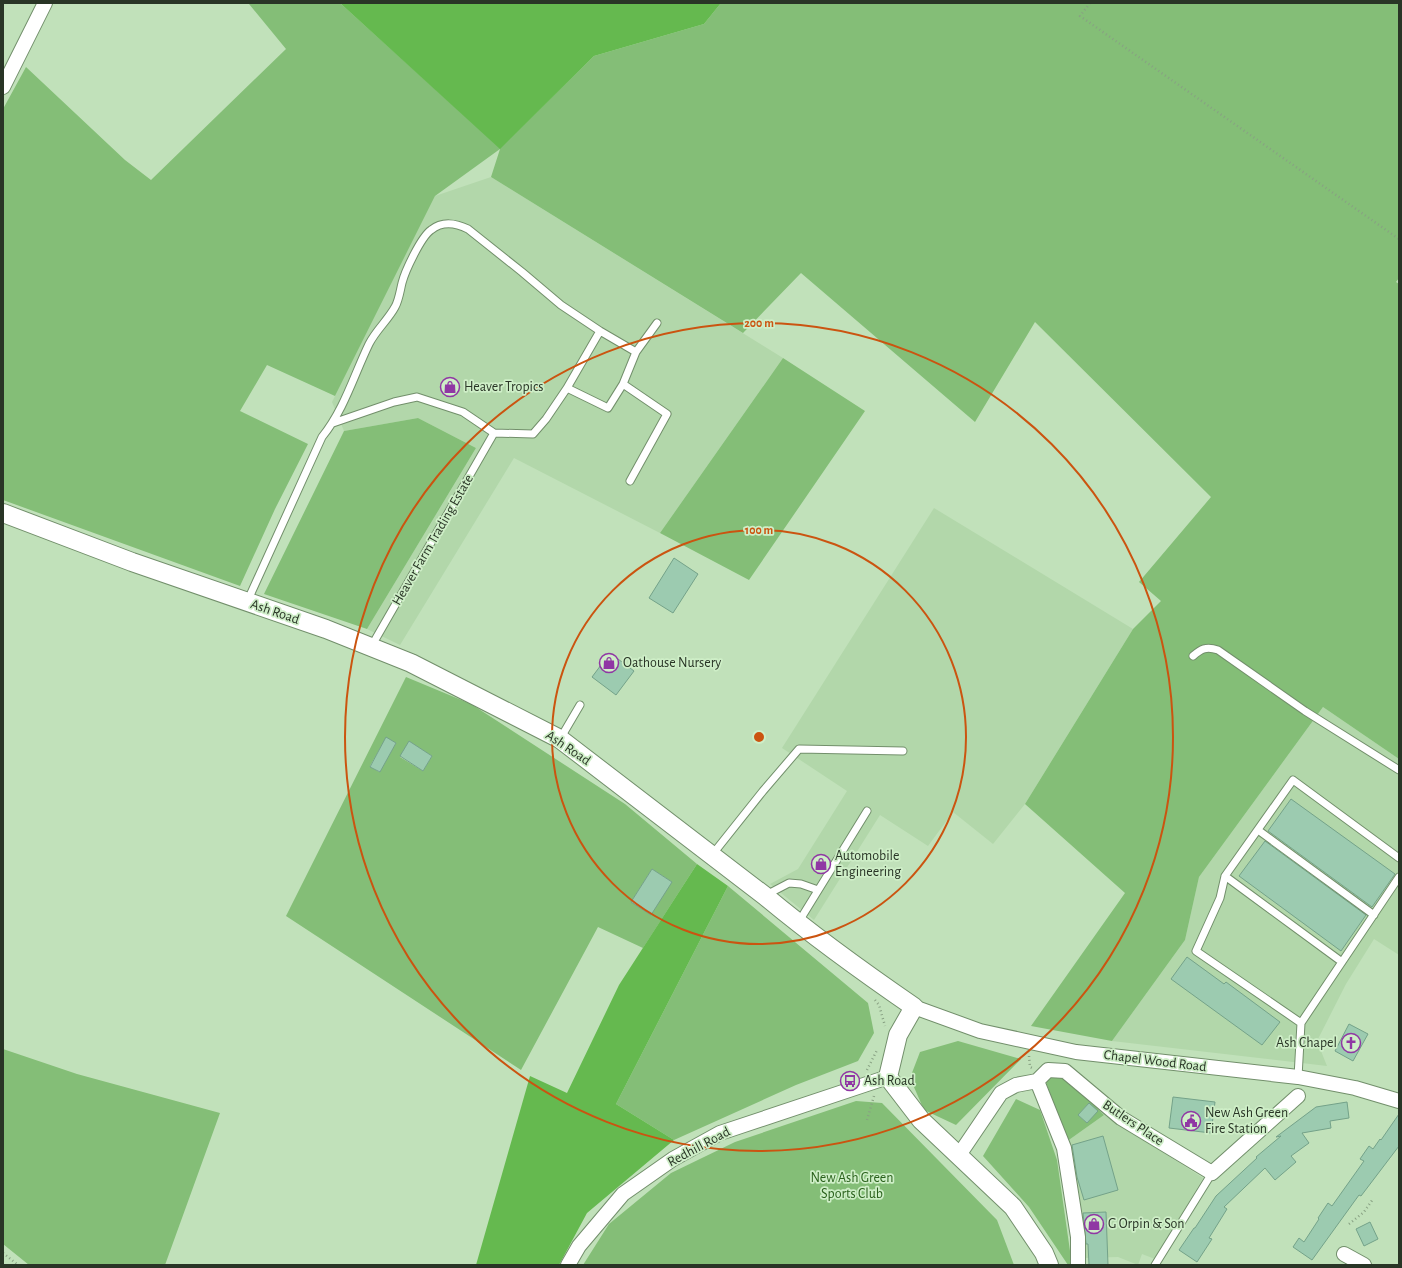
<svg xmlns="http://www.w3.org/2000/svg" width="1402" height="1268" viewBox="0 0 1402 1268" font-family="'Alegreya Sans',sans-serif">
	<rect width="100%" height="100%" fill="#c1e1ba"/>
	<path fill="#b2d7aa" d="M491,177L783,358L660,533L514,458L400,645L367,629L476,448L418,418L344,431L332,402L435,196Z
		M934,508L1133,629L1025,804L993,844L953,812L928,846L880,815L814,920L770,884L798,869L847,791L782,748Z
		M1323,707L1399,759V955L1374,939L1346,984L1317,1041L1327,1066L1112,1041L1185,940L1199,877Z
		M1104,1115L1203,1178L1155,1259L1142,1254L1138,1265L1118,1257L1085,1258L1066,1142Z"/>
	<path fill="#84be77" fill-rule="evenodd" d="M250,3H340L500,148L594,56L704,24L721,3H1399V278L1396,282L1399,284V759L1323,707L1199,877L1185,940L1112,1041L1031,1026L1125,893L1025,804L1133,629L1161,601L1139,582L1211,497L1035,322L975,422L801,273L743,333L491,177L500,149L435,196L335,396L267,365L240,411L308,444L275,509L240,586L3,500V109L26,67L125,160L151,180L286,49L249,4Z
		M783,358L865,411L749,580L660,533Z
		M418,418L476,448L367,629L264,594L344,431Z
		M406,677L471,704L625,804L697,864L643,948L598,927L521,1070L286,916ZM386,738L396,743L379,772L370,766ZM409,742L432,756L423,771L400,757ZM652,869L672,882L631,902Z
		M728,886L868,1003L874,1033L858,1061L796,1085L674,1140L616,1104Z
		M958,1041L1021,1059L956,1125L924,1110L910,1078L920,1052Z
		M3,1049L77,1074L220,1113L165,1265H29L3,1244Z
		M1053,1075H1063L1104,1115L1066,1142L1046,1082ZM1089,1103L1097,1111L1087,1123L1078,1115Z
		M1016,1099L1040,1110L1057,1160L1072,1265H1068L1029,1207L983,1156Z
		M856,1101L882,1103L997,1220L1014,1265H583L609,1224L671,1173L735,1142Z"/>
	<path fill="#65b94f" d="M340,3H721L704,24L594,56L500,149Z
		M697,864L728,886L616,1104L674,1140L587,1213L559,1265H476L530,1076L567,1093L619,985Z"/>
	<path fill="#9ccbb0" stroke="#74a289" d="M674,558L698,574L673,613L649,598Z
		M610,653L634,671L616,695L592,677Z
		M386,737L396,743L380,772L370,767Z
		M409,741L432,756L423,771L400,756Z
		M1291,799L1395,874L1372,907L1268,831Z
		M1265,841L1366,915L1341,951L1239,876Z
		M652,869L672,882L651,915L631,902Z
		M1187,957L1224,984L1226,982L1280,1022L1262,1045L1171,979Z
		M1349,1024L1368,1034L1353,1061L1335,1051Z
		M1173,1097L1215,1102L1211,1133L1169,1128Z
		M1347,1102L1349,1118L1330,1121L1331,1128L1302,1133L1309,1143L1291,1156L1296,1162L1275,1180L1265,1168L1224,1207L1227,1209L1209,1238L1212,1239L1197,1262L1179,1250L1194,1228H1195L1216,1196L1257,1158L1256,1157L1281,1136L1276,1137L1316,1107Z
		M1089,1103L1098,1111L1087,1123L1078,1115Z
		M1399,1114V1146L1361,1196L1359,1195L1312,1260L1293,1247L1299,1238L1304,1242L1319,1219L1318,1218L1328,1203L1332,1206L1364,1161L1360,1159L1369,1146L1373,1149L1380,1139L1381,1140Z
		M1103,1136L1118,1190L1084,1200L1077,1177L1072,1145Z
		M1106,1212L1108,1265H1089L1088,1244H1086L1083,1213Z
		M1370,1222L1378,1239L1364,1246L1356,1229Z"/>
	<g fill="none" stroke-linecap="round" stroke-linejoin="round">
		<defs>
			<path id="service" d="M623,384L667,414L630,481
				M567,388L600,331
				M333,423L394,402L417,397L463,412L494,433L533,434L546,419L567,388L608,408L623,384L636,352L657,323
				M247,602L322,437C344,410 354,375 369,344C376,330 388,320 395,307C399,300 400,291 402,283C405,271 421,237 431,230C442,221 456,223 468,229L522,272L561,305L600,331L636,352
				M371,647L494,433
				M1193,656C1201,649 1206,646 1218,650L1305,711L1399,770
				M560,739L580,705
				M1258,830L1374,915
				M712,855L763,791L799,749L903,751
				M1225,876L1342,962
				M766,895L789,883L801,884L818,890
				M798,923L867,811
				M1301,1023L1196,951L1220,898L1225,876L1293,780L1399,858
				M1298,1077L1301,1023L1399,877
				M1155,1265L1212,1173"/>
			<path id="minor" d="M3,87L45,3
				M914,1007L980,1031L1076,1052L1298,1077L1355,1088L1399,1101
				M1037,1081L1048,1070L1065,1071L1121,1118L1212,1173L1298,1096
				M959,1155L1001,1093L1016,1085L1037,1081L1064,1148L1078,1237V1265
				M1344,1254L1364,1265
				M568,1265L579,1246L623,1194L673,1159L720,1133L888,1077"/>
			<path id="tertiary" d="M3,513L132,562L326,629L411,663L560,739L765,896C813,936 863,972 914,1007L898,1035L888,1077L921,1120L1013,1207L1044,1253L1049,1265"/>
		</defs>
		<use href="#service" stroke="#728f6b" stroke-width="9"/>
		<use href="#minor" stroke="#728f6b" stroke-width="16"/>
		<use href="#tertiary" stroke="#728f6b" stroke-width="20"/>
		<path stroke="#88a183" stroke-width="2.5" stroke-dasharray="1 3" stroke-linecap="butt" d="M1090,3L1080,16L1399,239
			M875,1000L879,1005L885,1026
			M1029,1056L1030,1067L1032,1068
			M867,1070L877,1050
			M867,1120L874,1096
			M1349,1224L1364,1212L1373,1199
			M3,1253L18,1265"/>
		<use href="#service" stroke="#fff" stroke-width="7"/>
		<use href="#minor" stroke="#fff" stroke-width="14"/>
		<use href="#tertiary" stroke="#fff" stroke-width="18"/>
	</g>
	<g fill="none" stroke="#cb5410" stroke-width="2">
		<circle cx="759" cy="737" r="207"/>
		<circle cx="759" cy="737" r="414"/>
	</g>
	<defs>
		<symbol id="shop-ring" viewBox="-11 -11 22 22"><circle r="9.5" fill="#ceeec7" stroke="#9037a4" stroke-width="1.5"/><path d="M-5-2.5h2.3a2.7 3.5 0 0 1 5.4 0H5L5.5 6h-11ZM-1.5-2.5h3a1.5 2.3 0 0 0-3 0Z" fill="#9037a4"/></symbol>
		<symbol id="church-ring" viewBox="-11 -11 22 22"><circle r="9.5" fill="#ceeec7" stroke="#9037a4" stroke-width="1.5"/><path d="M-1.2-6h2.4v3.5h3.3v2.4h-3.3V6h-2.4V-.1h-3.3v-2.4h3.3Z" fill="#9037a4"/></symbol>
		<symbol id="bus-ring" viewBox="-11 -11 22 22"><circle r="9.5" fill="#ceeec7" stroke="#9037a4" stroke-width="1.5"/><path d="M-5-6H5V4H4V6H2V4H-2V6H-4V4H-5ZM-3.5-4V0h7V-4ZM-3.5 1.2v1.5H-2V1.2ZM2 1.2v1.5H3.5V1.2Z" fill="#9037a4"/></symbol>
		<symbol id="civic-ring" viewBox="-11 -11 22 22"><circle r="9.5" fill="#ceeec7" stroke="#9037a4" stroke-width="1.5"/><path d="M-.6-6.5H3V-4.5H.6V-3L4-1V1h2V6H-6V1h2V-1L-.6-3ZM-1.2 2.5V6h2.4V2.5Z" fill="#9037a4"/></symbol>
	</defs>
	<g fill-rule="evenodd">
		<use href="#shop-ring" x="439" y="376" width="22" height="22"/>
		<use href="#shop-ring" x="598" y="652" width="22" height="22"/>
		<use href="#shop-ring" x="810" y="853" width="22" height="22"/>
		<use href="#church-ring" x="1340" y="1032" width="22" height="22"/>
		<use href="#bus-ring" x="839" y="1070" width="22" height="22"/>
		<use href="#civic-ring" x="1180" y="1110" width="22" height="22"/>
		<use href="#shop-ring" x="1083" y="1213" width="22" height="22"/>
	</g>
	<g text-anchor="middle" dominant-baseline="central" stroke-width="3.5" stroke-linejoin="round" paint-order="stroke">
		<g font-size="14" fill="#293526" stroke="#ceeec7" text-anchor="start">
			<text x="464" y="387">Heaver Tropics</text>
			<text x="623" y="663">Oathouse Nursery</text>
			<text x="835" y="856">Automobile<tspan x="835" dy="16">Engineering</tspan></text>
			<text x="1337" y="1043" text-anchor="end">Ash Chapel</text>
			<text x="864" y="1081">Ash Road</text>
			<text x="1205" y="1113">New Ash Green<tspan x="1205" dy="16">Fire Station</tspan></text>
			<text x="1108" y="1224">G Orpin &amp; Son</text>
		</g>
		<g font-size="14" fill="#293526" stroke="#ceeec7">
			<text transform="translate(433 540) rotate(-60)">Heaver Farm Trading Estate</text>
			<text transform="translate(275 612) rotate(19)">Ash Road</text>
			<text transform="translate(568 748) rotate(34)">Ash Road</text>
			<text transform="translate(1155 1061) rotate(7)">Chapel Wood Road</text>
			<text transform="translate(1133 1123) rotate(34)">Butlers Place</text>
			<text transform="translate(699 1147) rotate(-28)">Redhill Road</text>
		</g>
		<g font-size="14" fill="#2a611c" stroke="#ceeec7">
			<text x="852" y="1178">New Ash Green<tspan x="852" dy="16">Sports Club</tspan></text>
		</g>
	</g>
	<circle cx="759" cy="737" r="6" fill="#cb5410" stroke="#ceeec7" stroke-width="2"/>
	<g font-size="12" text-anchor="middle" font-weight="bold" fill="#cb5410" stroke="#ceeec7" stroke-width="3.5" stroke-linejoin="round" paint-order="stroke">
		<text x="759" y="327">200 m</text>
		<text x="759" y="534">100 m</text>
	</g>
	<rect width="1402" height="1268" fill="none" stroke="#293526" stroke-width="8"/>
</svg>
